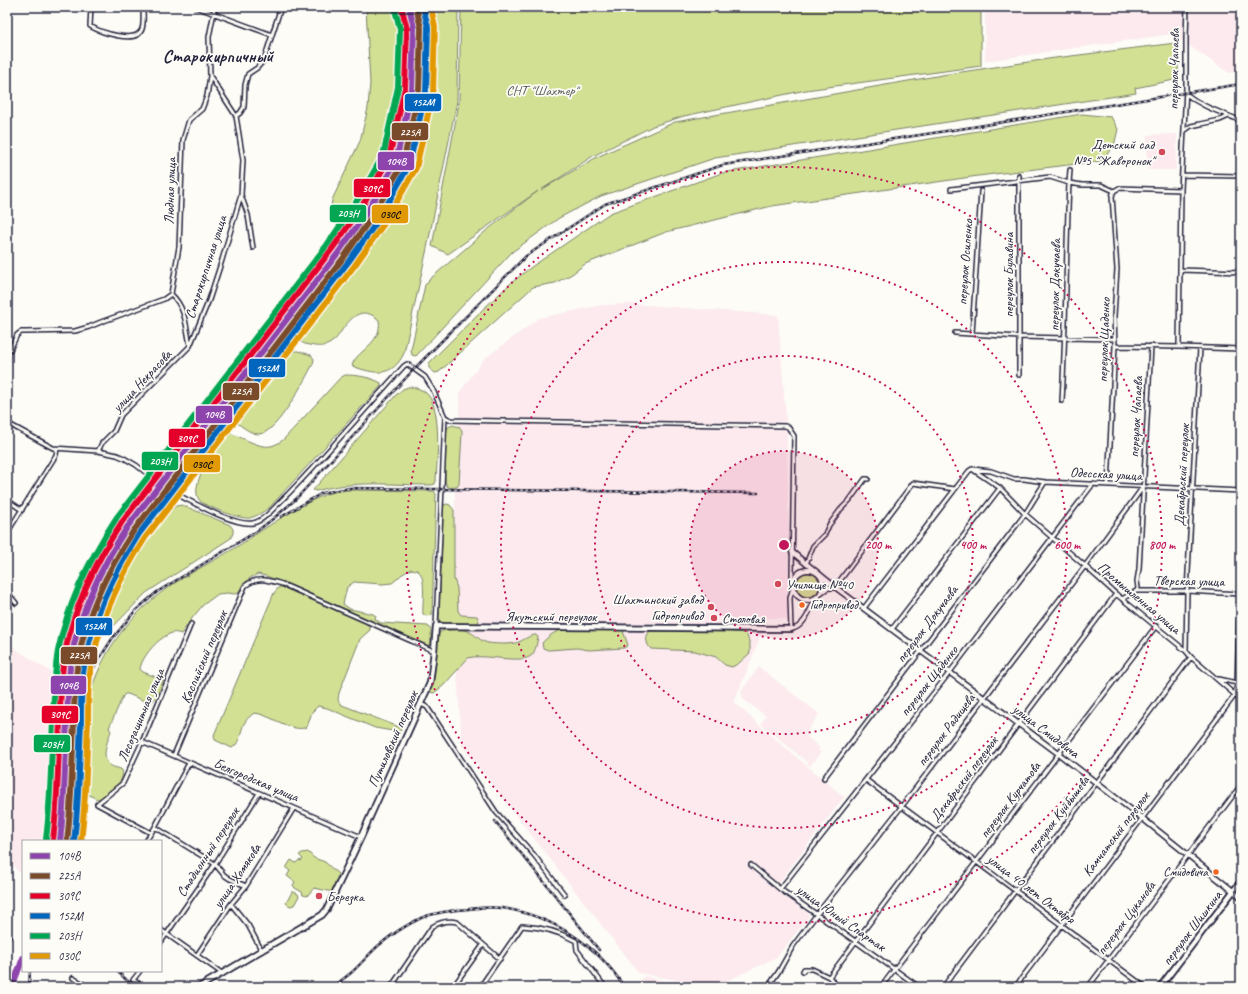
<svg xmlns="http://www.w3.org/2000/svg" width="1248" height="994" viewBox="0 0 1248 994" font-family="Caveat,sans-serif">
	<rect width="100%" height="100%" fill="#fdfcf7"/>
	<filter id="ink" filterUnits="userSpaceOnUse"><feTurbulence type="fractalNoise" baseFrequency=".025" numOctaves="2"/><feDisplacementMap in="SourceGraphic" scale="8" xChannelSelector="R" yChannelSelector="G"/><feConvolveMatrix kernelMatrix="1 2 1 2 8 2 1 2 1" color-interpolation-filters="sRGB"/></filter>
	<g filter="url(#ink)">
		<path fill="#fceaee" d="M985,7H1241V71L1229,73L1172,34L985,61Z
			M1177,134L1176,170H1147V135Z
			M632,304L778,315L787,431L789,550L787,619L768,618L734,702L769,734L844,797L775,888L810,915L777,957L714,987L639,973L462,746L454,632L455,494L460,392L484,359L539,318L602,305Z
			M7,635L14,648L60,678L57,725L54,836L53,841H23V873L18,872L7,855Z
			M759,667L819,714L805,735L820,748L818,750L821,752L810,766L807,763L816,753L807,762L761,724L766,716L743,699L741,691Z
			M645,976L687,987H633Z"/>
		<path fill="#d2e094" stroke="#7a8168" d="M366,7H403C406,18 409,29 409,40C410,53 406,67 404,80C397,123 387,181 351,211C344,216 339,222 330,218L332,200L360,141L368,108L370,83Z
			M425,7H458L457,101L426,253L404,353C393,378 374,374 352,366C355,351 383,344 379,320C363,306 353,315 342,330C339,334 337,339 332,342C327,346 321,347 315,346C308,345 303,344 298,340L297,336L303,324L315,308L324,297L355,254L363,249L368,242L372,229L392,189L406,155L419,120L425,70L426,25Z
			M461,7H981V66L806,90L684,116L653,126L593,156L541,190L597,157L675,122L948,74L1055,58L1176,43L1179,79L1135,88L1136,93L715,158L601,196L559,218L512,252L416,356L412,355L411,350L425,285L429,280L487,230L538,191L448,254L432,246L459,103Z
			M1082,114L1111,117L1118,129L1114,146L1101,161L978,176L772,206L666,232L585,264L572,274L555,283L533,287L439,372L435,373L429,368V363L480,312L511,283L530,268L610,213L722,173Z
			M298,351L311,355L314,359L313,364C305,379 277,434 259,434C251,434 243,427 237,423V417C241,413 243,408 246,404C254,391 276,359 289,353C292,351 295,351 298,351Z
			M345,375C356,375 371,377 381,383V386L269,508C263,512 257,516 250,518C242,520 208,507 201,502C199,500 197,497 197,494C194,479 215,446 224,433L226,432C239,435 259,449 271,446C275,445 279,443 283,440L340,378Z
			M408,387C415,387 423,389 428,395C442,411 437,459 436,480L435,484L431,485C393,485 353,480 316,491L313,490L396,395L403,389Z
			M452,425L460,427L462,432L459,484L457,487C455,487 450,488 448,487C442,484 445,440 446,433L447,428Z
			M349,490L430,491H434L436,494L432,615L426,616L423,614C422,604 427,577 418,571C416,569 413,570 411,569L401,575L396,580L392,583L382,584L354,582L347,587L343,604L350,609L373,614L376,616L375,619L381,623L428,626L431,630V644L429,646L427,645L293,586L266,576L258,574L250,578L242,586L238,593L235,594L227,593L218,594L203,605L193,617L181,634C178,633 175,632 172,633C159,637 142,656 140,669L143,672L161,679L163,680V682C159,689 157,701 149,703L128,694H125L123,696L109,728L111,731C108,740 100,758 110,765C113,768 118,767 122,770C126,782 109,791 101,798L97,799L89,795L86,790L90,747L89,744L83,742C80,735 85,715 87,707C97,658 126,618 166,589C190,572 217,560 241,544C267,527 294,508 322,496C330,492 340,491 349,490Z
			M447,504L450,505L454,510V579L457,588L458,611L461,615L477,616L479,621L476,624H446L443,623L439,620L443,510L444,505Z
			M182,505L230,525L233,529V533L231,538L146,593L107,633L103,630L102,624L105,603L115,582L170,511L176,506Z
			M796 585a12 12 0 1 1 24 0a12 12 0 1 1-24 0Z
			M279,587H282L365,623L370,627V630L360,639L339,693C338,699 337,702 342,705L399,727L401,730L399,732L375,728L327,708L318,706L312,712L307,727C293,734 270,714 254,713C251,716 247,718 245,722C240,730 241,743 232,748L215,740L214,735L274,593Z
			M569,629H622L623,631L628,645L624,648L589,650L577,648L548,650L543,648L542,643C551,634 556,630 569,629Z
			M445,630C453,630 463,628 470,632C477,636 480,641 488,643C497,644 511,645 519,642C525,639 530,635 536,635L538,637C537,642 536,650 532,655C523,665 483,653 468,658L444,685L434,693L430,692C429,686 434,681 434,675C436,662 433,641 440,632Z
			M652,630L720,631L745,633L747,635L750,645V653L739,663L732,667L725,665L716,657L695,651L651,649C645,644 645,633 652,630Z
			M308,852L314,858L325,862L338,874L333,892L314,888L307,896L303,895L302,892L295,888L293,885L295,882L287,876L290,871L286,868L291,860L296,863L299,860L301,861L303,859L299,855L302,853Z
			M292,892H294L298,894L299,896L294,905L290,906L286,903Z"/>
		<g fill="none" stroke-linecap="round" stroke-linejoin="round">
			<path stroke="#d1d0d1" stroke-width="3" stroke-dasharray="3 1.5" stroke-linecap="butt" d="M158,482L167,488"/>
			<defs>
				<path id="minor" d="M91,7L90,26C100,32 137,45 142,29C144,23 143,14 143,7
					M196,7L272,35
					M1186,94C1204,108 1221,112 1241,121
					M236,116L240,113L244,107L245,85L248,74L257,68L264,60L281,7
					M1184,131L1191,126L1220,120L1229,116
					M1182,175L1241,176
					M1019,176V375
					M951,189L1050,177L1069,183L1082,185H1101L1114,191
					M241,195L248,215L253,248
					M1181,270L1241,272
					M171,294L179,247L183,140L189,120L202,109L207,96L210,76L209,37L215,7
					M171,294C186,308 186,326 190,345
					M955,333L1019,337L1115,339
					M972,334L981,191
					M1115,346L1179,347L1241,349
					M1179,347L1181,190L1186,88V38L1187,7
					M7,356L17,335L21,332H26L75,331L89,327L101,322L164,299L171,294
					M1062,401C1066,328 1066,256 1069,183L1070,170
					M7,423L53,448L98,451L117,455L124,458L136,465L158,482
					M98,451L102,443L114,431L121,415L190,346L209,300L222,260L241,195L243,160L236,116L210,76
					M973,469L991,471L1014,479H1024L1045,482L1241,491
					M1108,485L1115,346L1114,316L1117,269L1112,196L1114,191L1119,188L1181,190
					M167,488L172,492C191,501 233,526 253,523C265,521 279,502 288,494C328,453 365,409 404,366L407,364L425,377L433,390L445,417L451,420L785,426L788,427L794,436L792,576L793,583
					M7,500L22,510
					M7,533L56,455L57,449
					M806,564L813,546L825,534L829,525L841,509L849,501L865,479H868
					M793,587L790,598L791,629C804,629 811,607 816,597
					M835,587L913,483L955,489
					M1137,591L1138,588L1137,581L1139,569L1151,346
					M7,592L16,603
					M1122,599L1136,591H1187L1240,594
					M864,608L969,471L972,469L1000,488L1025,514L1085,566L1116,594L1186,651L1191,657L1241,700
					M436,626L445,417
					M892,629L1000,488
					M1186,651L1187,591L1200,348
					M1219,679L1241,684
					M421,704L427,707L496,812L534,855L565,895
					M142,742L361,837
					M174,755L245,586C257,576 268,580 282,584L434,651
					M824,778L1025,514L1045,482
					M866,780L1145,987
					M155,827L215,864L224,875L230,879L246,886
					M151,833L97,804L123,783L142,742L191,624
					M146,841L155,827L189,763
					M751,865L780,889L855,941L919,987
					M780,889L950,672L1093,484
					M1233,891L1241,898
					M231,904L248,925L262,951
					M161,930L223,974
					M7,936L9,937
					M161,942L215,864L259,793
					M197,955L231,904L246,886L294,808
					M140,971L133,980L145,987
					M803,971L804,969H812L829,977L838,987
					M829,977L1116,594
					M73,978L89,987
					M391,987L432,927C440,922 447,920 457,922L500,959
					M453,987L483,945
					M480,987L518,932L522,926C541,927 560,932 576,941L577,950L605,987
					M768,987L779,971L793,946L817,914L902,806L1085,566L1143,487
					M881,987L1156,626
					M943,987L1191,657
					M1015,987L1235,695L1237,684L1241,548
					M1088,987L1241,785"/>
				<path id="tertiary" d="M792,552L835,587L1059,754L1142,818L1233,891
					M793 585a15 15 0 1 1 30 0a15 15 0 1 1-30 0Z
					M821,592L827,588L835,587"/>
				<path id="secondary" d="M199,987L322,915L327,909L361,837L430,683L434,651L436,626L791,629
					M1160,987L1241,881"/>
			</defs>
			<use href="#minor" stroke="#22223b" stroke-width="6"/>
			<use href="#tertiary" stroke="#22223b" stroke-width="7"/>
			<use href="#secondary" stroke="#22223b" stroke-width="8"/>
			<use href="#minor" stroke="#fdfcf7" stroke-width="3"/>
			<use href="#tertiary" stroke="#fdfcf7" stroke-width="4"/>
			<use href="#secondary" stroke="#fdfcf7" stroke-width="4.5"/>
			<defs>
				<path id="rail" d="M281,517L322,493L349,488L758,493
					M495,821L599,950
					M67,841L75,727L83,693L96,664L112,639L135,611L157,592L257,531L274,518L296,499L414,369L526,256L605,204L723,165L966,128L1241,84
					M74,841L81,807L86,747
					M117,971L134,987
					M29,987L30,971
					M333,987C339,982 346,977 352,972C361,964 369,954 378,946C391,935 406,925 421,918C436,912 453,910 469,909C479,908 492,907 502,908C551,915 598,945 624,987"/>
			</defs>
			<use href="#rail" stroke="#22223b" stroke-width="2.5"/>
			<use href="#rail" stroke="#fdfcf7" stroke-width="1" stroke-dasharray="3" stroke-linecap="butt"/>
			<defs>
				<path id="rail-1" d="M60,841C65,801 65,760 67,720C68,698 68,675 72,653C82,607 102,565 128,526L338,253L367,212L396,161L412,89L414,28L409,7
					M12,987L23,958"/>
				<path id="rail-2" d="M67,841C72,802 72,762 74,722C74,700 75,677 79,655C88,610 109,568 134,530L344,257L373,215L403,163L419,90L421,28L416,7"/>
				<path id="rail-3" d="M53,840C58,801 58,761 60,722C60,698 61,675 65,652C75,605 96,561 122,522L332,249L361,208L389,158L405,88L407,29L402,9"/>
				<path id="rail-4" d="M74,841C79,802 79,762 81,723C81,700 81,678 86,656C95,612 115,572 139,534L349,261L379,219L409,165L426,91L428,27L423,7"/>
				<path id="rail-5" d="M46,839C51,800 51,760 53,721C54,697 54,674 58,651C68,603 90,558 117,517L327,245L355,204L383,156L398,87L400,29L395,10"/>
				<path id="rail-6" d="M81,841C86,802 86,762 88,723C88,701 88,678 93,657C103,614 121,575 145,538L355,265L385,222L416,168L433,92L435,27L431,7"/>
			</defs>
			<use href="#rail-1" stroke="#fdfcf7" stroke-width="9"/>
			<use href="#rail-2" stroke="#fdfcf7" stroke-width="9"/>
			<use href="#rail-3" stroke="#fdfcf7" stroke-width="9"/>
			<use href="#rail-4" stroke="#fdfcf7" stroke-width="9"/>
			<use href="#rail-5" stroke="#fdfcf7" stroke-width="9"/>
			<use href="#rail-6" stroke="#fdfcf7" stroke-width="9"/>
			<use href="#rail-1" stroke="#8e44ad" stroke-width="6"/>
			<use href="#rail-2" stroke="#7a4b2a" stroke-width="6"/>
			<use href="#rail-3" stroke="#e4002b" stroke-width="6"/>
			<use href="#rail-4" stroke="#0065bd" stroke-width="6"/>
			<use href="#rail-5" stroke="#00a651" stroke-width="6"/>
			<use href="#rail-6" stroke="#e29906" stroke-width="6"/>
		</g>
	</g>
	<circle cx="784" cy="545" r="94" fill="#c2185b" fill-opacity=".12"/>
	<g fill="none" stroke="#c2185b" stroke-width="2" stroke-dasharray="2 4">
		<circle cx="784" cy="545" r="94"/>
		<circle cx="784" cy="545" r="189"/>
		<circle cx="784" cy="545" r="283"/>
		<circle cx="784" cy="545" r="378"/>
	</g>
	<g fill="#d1495b" stroke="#fdfcf7" stroke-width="1.5">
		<circle cx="1162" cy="152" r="4"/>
		<circle cx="778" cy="584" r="4"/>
		<circle cx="711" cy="607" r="4"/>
		<circle cx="714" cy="618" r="4"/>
		<circle cx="319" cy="896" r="4"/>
	</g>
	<g fill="#f26522" stroke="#fdfcf7" stroke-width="1.5">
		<circle cx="802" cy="605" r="3.5"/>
		<circle cx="1216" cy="872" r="3.5"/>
	</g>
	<g text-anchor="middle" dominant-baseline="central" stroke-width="3.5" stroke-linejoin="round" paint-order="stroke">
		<g font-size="13" fill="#22223b" stroke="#fdfcf7" text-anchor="start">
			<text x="810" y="605">Гидропривод</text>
			<text x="1208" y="872" text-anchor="end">Смидовича</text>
		</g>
		<g font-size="14" fill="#22223b" stroke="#fdfcf7">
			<text transform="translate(1174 69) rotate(-89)">переулок Чапаева</text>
			<text transform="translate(170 191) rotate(-88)">Людная улица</text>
			<text transform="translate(965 262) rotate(-86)">переулок Осипенко</text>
			<text transform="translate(206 267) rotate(-72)">Старокирпичная улица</text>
			<text transform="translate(1008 275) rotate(-90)">переулок Булавина</text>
			<text transform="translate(1055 285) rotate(-89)">переулок Докучаева</text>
			<text transform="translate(1104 340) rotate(-88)">переулок Щаденко</text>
			<text transform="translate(142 381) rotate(-47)">улица Некрасова</text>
			<text transform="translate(1136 417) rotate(-87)">переулок Чапаева</text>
			<text transform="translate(1106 474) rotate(3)">Одесская улица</text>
			<text transform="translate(1182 475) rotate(-87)">Декабрьский переулок</text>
			<text transform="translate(1189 581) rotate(1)">Тверская улица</text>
			<text transform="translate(1139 598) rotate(40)">Промышленная улица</text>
			<text x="551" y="616">Якутский переулок</text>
			<text transform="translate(927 624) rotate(-53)">переулок Докучаева</text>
			<text transform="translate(204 657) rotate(-67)">Каспийский переулок</text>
			<text transform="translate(929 681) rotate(-52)">переулок Щаденко</text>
			<text transform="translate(141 715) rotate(-67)">Лесозащитная улица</text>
			<text transform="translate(946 730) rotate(-53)">переулок Радищева</text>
			<text transform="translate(1046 731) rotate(37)">улица Смидовича</text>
			<text transform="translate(393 739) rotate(-66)">Путиловский переулок</text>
			<text transform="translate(964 779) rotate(-53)">Декабрьский переулок</text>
			<text transform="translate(256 780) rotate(23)">Белгородская улица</text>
			<text transform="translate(1010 800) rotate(-53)">переулок Курчатова</text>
			<text transform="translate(1058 815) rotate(-53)">переулок Куйбышева</text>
			<text transform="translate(1116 834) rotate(-53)">Камчатский переулок</text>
			<text transform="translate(208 852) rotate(-57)">Стадионный переулок</text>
			<text transform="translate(237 876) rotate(-56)">улица Хомякова</text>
			<text transform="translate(1031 889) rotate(37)">улица 40 лет Октября</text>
			<text transform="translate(841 918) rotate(35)">улица Юный Спартак</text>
			<text transform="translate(1126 918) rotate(-53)">переулок Цуканова</text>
			<text transform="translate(1192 928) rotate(-53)">переулок Шишкина</text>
		</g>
		<g font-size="14" fill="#575b56" stroke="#fdfcf7">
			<text x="542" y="90">СНТ "Шахтер"</text>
		</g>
		<g font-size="14" fill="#22223b" stroke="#fdfcf7" text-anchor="start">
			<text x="1154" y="144" text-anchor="end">Детский сад<tspan x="1154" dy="16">№5 "Жаворонок"</tspan></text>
			<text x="786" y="584">Училище №40</text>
			<text x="703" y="599" text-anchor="end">Шахтинский завод<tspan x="703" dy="16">Гидропривод</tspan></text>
			<text x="722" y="618">Столовая</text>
			<text x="327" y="896">Березка</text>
		</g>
		<g font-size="18" font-weight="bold" fill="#22223b" stroke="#fdfcf7">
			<text x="218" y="56">Старокирпичный</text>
		</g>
	</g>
	<circle cx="784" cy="545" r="6" fill="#c2185b" stroke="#fdfcf7" stroke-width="2"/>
	<g font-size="12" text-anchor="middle" font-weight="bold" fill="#c2185b" stroke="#fdfcf7" stroke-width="3.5" stroke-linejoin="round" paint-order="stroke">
		<text x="878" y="549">200 m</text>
		<text x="973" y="549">400 m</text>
		<text x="1067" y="549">600 m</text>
		<text x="1162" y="549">800 m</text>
	</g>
	<g stroke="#fdfcf7" stroke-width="1.5">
		<rect x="404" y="93" width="38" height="19" rx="4" fill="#0065bd"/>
		<rect x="391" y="122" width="38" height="19" rx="4" fill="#7a4b2a"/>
		<rect x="377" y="151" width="38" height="20" rx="4" fill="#8e44ad"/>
		<rect x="353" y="178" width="38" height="20" rx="4" fill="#e4002b"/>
		<rect x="329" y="204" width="38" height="19" rx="4" fill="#00a651"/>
		<rect x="371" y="204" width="38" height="20" rx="4" fill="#e29906"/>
		<rect x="248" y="358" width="38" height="20" rx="4" fill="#0065bd"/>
		<rect x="222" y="382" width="38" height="19" rx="4" fill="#7a4b2a"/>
		<rect x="195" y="405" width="38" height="19" rx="4" fill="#8e44ad"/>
		<rect x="168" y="428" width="38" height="20" rx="4" fill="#e4002b"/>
		<rect x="141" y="451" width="38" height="20" rx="4" fill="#00a651"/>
		<rect x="183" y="454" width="38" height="19" rx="4" fill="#e29906"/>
		<rect x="75" y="617" width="38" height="19" rx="4" fill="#0065bd"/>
		<rect x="60" y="646" width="38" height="19" rx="4" fill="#7a4b2a"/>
		<rect x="50" y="675" width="37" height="20" rx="4" fill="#8e44ad"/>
		<rect x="41" y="705" width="38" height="19" rx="4" fill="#e4002b"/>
		<rect x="33" y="734" width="38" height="19" rx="4" fill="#00a651"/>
	</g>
	<g font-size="11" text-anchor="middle" font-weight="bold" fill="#fff">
		<text x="423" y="106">152М</text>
		<text x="410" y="136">225А</text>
		<text x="396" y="165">104В</text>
		<text x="372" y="192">309С</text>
		<text x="348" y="217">203Н</text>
		<text x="267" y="372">152М</text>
		<text x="241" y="395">225А</text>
		<text x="214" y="418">104В</text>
		<text x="187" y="442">309С</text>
		<text x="160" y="465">203Н</text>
		<text x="94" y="630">152М</text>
		<text x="79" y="659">225А</text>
		<text x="68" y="689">104В</text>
		<text x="60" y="718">309С</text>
		<text x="52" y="748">203Н</text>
	</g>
	<g font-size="11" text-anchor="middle" font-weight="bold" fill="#111">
		<text x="390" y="218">030C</text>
		<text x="202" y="468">030C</text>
	</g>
	<rect width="1248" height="994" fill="none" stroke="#fdfcf7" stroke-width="24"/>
	<rect x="12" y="12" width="1224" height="970" fill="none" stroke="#22223b" stroke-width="1.5" filter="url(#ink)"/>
	<rect x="22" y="840" width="140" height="132" fill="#fdfcf7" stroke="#a5a5ac"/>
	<rect x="30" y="853" width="20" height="6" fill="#8e44ad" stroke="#a5a5ac"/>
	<text x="58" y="860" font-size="12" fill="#22223b">104В</text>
	<rect x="30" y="873" width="20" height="6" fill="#7a4b2a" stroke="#a5a5ac"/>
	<text x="58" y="880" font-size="12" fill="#22223b">225А</text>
	<rect x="30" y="893" width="20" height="6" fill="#e4002b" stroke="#a5a5ac"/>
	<text x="58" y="900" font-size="12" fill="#22223b">309С</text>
	<rect x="30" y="913" width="20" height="6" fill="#0065bd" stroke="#a5a5ac"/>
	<text x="58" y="920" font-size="12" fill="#22223b">152М</text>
	<rect x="30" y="933" width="20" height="6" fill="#00a651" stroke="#a5a5ac"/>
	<text x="58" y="940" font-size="12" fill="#22223b">203Н</text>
	<rect x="30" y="953" width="20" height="6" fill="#e29906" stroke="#a5a5ac"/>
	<text x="58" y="960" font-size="12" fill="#22223b">030C</text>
</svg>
